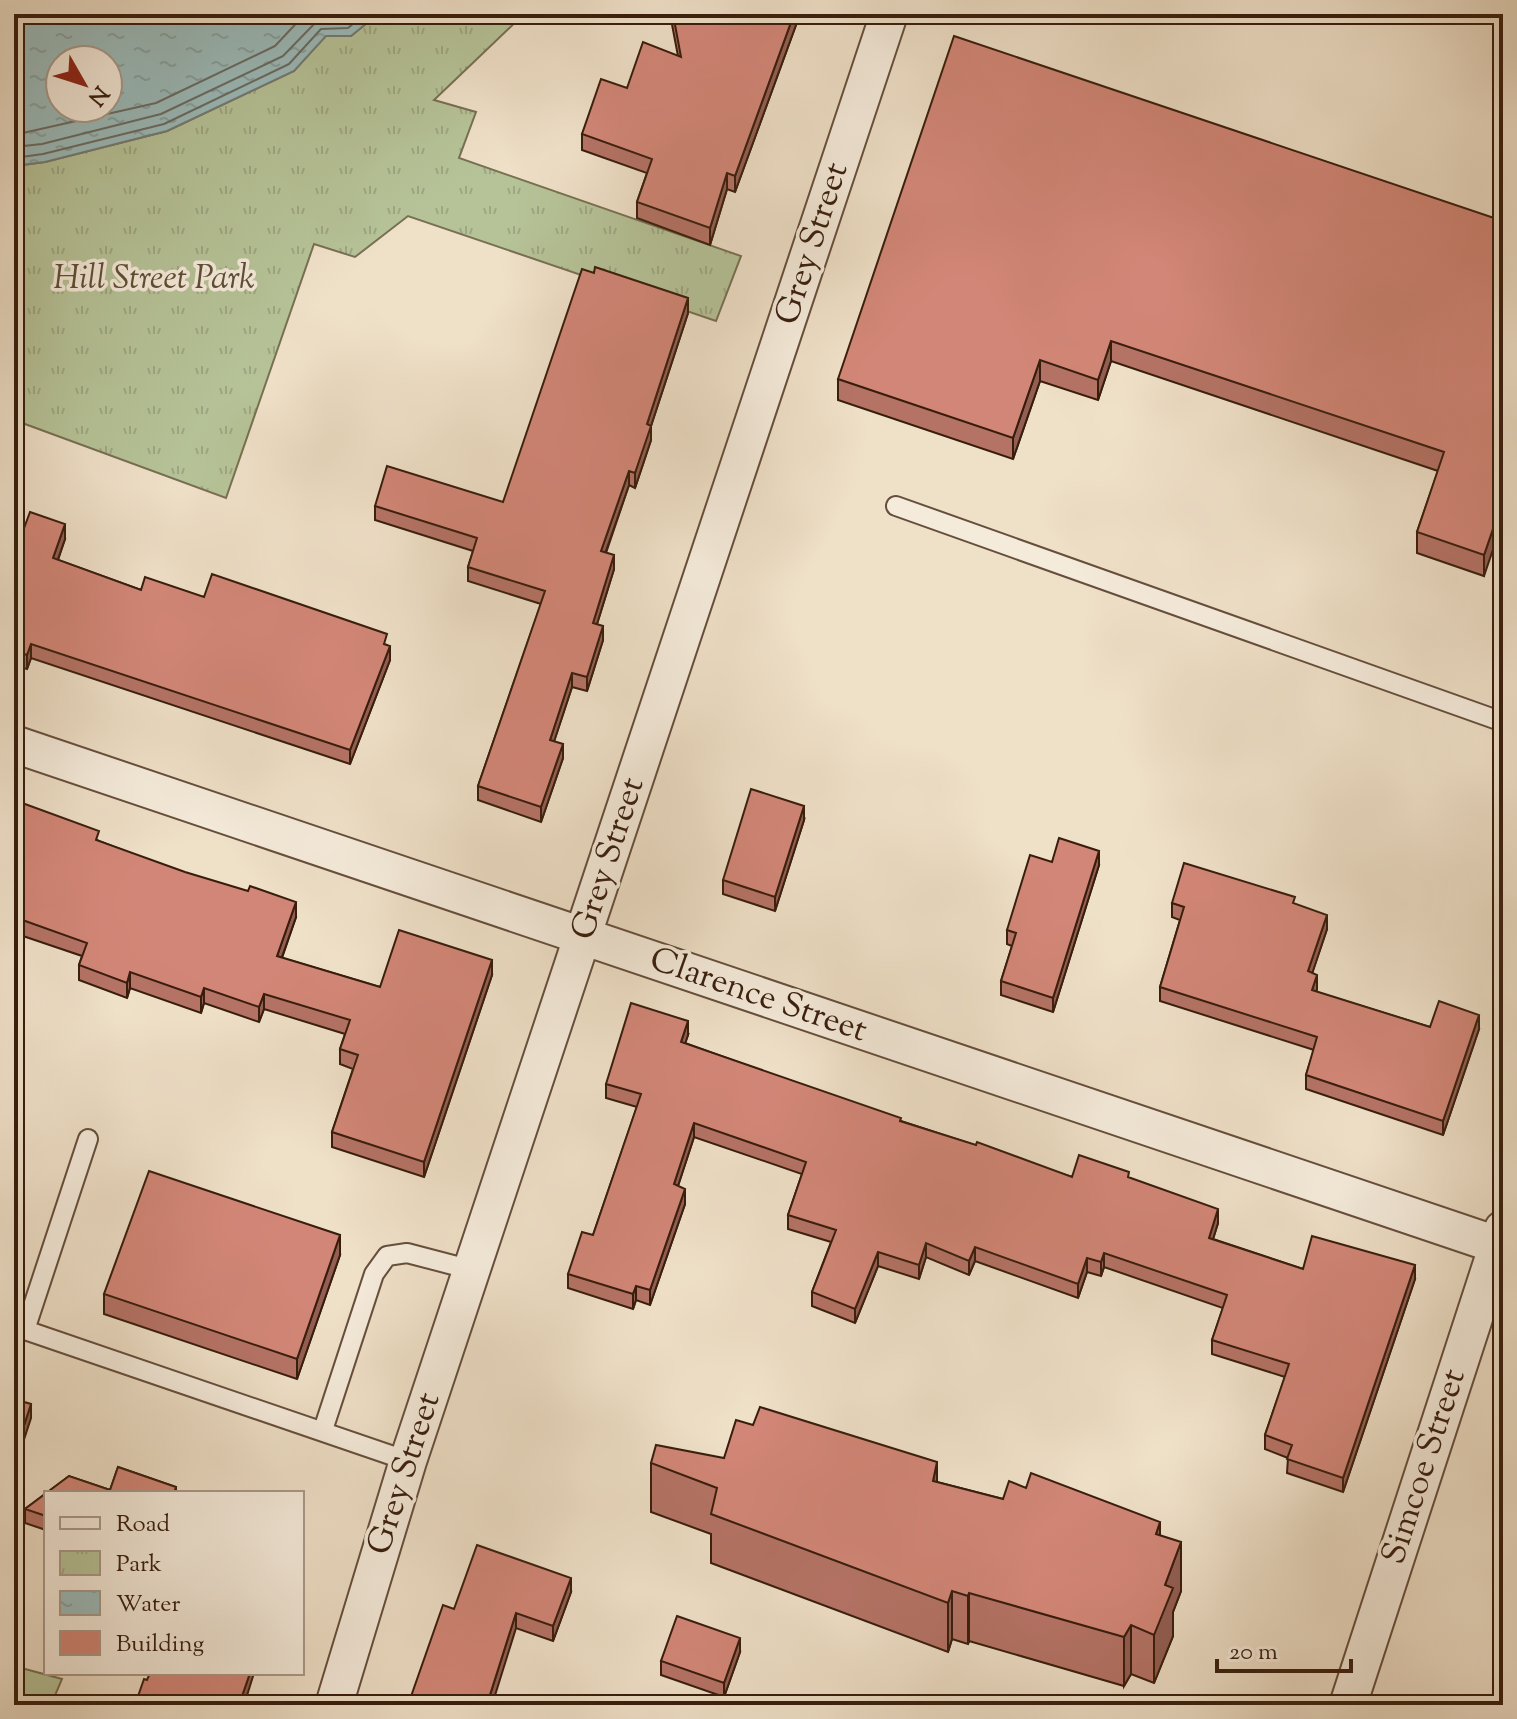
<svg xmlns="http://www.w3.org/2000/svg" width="1517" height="1719" viewBox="0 0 1517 1719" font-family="'Sorts Mill Goudy',serif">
	<defs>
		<pattern id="park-tufts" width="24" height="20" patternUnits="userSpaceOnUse" patternTransform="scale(2)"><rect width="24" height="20" fill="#b6c398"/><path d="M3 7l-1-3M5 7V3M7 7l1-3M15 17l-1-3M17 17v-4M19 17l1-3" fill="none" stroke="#9da782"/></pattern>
		<pattern id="water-ripples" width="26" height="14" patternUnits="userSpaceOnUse" patternTransform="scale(2)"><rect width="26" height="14" fill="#9bbcbc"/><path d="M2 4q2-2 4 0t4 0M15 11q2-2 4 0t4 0" fill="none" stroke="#86a1a0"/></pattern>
	</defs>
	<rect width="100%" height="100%" fill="#efe0c8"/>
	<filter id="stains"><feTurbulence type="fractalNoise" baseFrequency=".0025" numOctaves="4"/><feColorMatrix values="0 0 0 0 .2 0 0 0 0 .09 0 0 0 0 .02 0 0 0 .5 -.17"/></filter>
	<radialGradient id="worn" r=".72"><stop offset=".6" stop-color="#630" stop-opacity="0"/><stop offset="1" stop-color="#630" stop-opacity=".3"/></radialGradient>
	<path fill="#b6c398" stroke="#777052" stroke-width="2" d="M14,1666L62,1679L51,1705H14Z"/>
	<path fill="url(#park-tufts)" stroke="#777052" stroke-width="2" d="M378,14H524L434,100L476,112L459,158L741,256L716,321L408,216L355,257L314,244L226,498L14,420V166L45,162L167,131L294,71L326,35L351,36Z"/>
	<path fill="url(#water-ripples)" stroke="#737c76" stroke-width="2" fill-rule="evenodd" d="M14,14H378L351,36H326L294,71L167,131L45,162L14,166ZM60,60H108V108H60Z"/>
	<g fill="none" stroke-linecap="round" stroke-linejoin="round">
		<path stroke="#6a6c64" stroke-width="2" d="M14,135L156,103L275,46L305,14
			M14,147L42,144L161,114L283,56L318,20L344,18L349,14
			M14,158L43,154L164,124L289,64L321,29L348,28L365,14"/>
		<defs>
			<path id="lane" d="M896,506L1503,722
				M88,1139L25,1330L408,1461
				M323,1430L374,1274L387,1256L407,1253L472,1270"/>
			<path id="street" d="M14,744L1503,1247
				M334,1705L408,1461L889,14
				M1348,1705L1503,1229"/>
		</defs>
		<use href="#lane" stroke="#664e3c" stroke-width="22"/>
		<use href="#street" stroke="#664e3c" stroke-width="40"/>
		<use href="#lane" stroke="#f5ebdb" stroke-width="18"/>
		<use href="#street" stroke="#f5ebdb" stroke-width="36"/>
	</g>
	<path fill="#b57366" stroke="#381d0d" stroke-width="2" d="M670,14H800L735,192L727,189L710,245L637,218V202L647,173L582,150V134L627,88L678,56Z
		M1503,221L1484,576L1417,553V532L1438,471L1111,361L1098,400L1040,381L1013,459L838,400V379Z
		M688,313L651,426V440L635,488L629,485L606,553L614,569L597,624L603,640L587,691L572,687L554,741L563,758L541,822L478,800V786L541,604L468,581V567L473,551L375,520V506L503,502Z
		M14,537L20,539H65L58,560L141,590L204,597L387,645L390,660L350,764L31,658L27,669L14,665Z
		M14,800L99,841L296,917L282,958L380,987L492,975L424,1177L332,1147V1132L353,1069L340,1064V1049L345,1034L264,1009L259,1022L204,1003L201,1013L130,988L127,998L79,980V965L82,956L14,933Z
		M804,820L775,911L723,894V880Z
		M1052,862L1099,865L1053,1012L1001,995V981L1012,946L1007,944V930Z
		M1172,903L1295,904L1327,929L1312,973L1317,989L1316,992L1430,1027L1479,1029L1443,1135L1306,1089V1075L1314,1050L1160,1001V987L1180,920L1172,917Z
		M688,1035L685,1043L901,1121L1072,1177L1129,1178L1218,1223L1213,1239L1303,1269L1415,1279L1343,1492L1287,1473L1288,1458L1265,1449V1435L1285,1377L1212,1354V1340L1223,1308L1104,1267L1101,1276L1087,1272L1078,1298L975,1261L969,1275L926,1257L919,1279L878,1266L855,1323L812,1306V1292L831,1242L788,1229V1215L802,1174L694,1137L678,1186L685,1204L650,1305L636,1300L633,1309L568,1288V1274L593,1235L637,1107L606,1098V1084Z
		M340,1255L297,1379L104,1314V1294Z
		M724,1458L937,1482L1003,1499L1026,1488L1160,1536L1181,1591L1173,1612V1636L1154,1683L1131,1674L1124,1686L969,1641L968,1644L952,1639L948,1652L711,1563V1534L651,1512V1463Z
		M118,1467L176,1487V1493H46V1530L25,1523V1509L69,1476L110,1490Z
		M571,1592L553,1641L516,1628L408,1705L454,1609Z
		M740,1652L724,1697L661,1675V1661Z"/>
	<path fill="#935e53" stroke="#381d0d" stroke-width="2" d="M794,14H800L735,192V176Z
		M727,173V189L710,245V228Z
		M688,298V313L651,426V440L635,488V473L647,424Z
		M1111,341V361L1098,400V380Z
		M1040,360V381L1013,459V438Z
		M629,471V485L601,565V551Z
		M1503,500V520L1484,576V555Z
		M65,524V539L53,573V558Z
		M614,555V569L593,637V623Z
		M603,626V640L587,691V677Z
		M31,644V658L27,669V655Z
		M390,646V660L350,764V750Z
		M572,673V687L550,754V740Z
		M563,744V758L541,822V807Z
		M804,806V820L775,911V897Z
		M1099,851V865L1053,1012V998Z
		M296,902V917L277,971V956Z
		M1327,915V929L1308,986V971Z
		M492,960V975L424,1177V1162Z
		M130,972V988L127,998V983Z
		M1317,975V989L1312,1005V990Z
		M204,988V1003L201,1013V997Z
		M264,994V1009L259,1022V1007Z
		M1479,1015V1029L1443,1135V1121Z
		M688,1021V1035L681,1056V1042Z
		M694,1123V1137L674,1198V1184Z
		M685,1189V1204L650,1305V1290Z
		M1218,1209V1223L1209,1252V1238Z
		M340,1235V1255L297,1379V1359Z
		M926,1243V1257L919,1279V1265Z
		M975,1247V1261L969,1275V1261Z
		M878,1252V1266L855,1323V1309Z
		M1104,1253V1267L1101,1276V1262Z
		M1087,1258V1272L1078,1298V1284Z
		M1415,1265V1279L1343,1492V1478Z
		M636,1286V1300L633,1309V1294Z
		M31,1404V1418L14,1470V1456Z
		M937,1462V1511L933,1481Z
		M1160,1522V1570L1156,1534Z
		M1181,1542V1591L1173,1612V1636L1154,1683V1635L1165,1585Z
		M571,1578V1592L553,1641V1626Z
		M952,1591V1639L948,1652V1603Z
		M969,1593V1641L968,1644V1596Z
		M516,1613V1628L492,1705L490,1695Z
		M1131,1625V1674L1124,1686V1637Z
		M740,1638V1652L724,1697V1683Z
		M250,1673H254L244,1705H239Z"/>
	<path fill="#d28677" stroke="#381d0d" stroke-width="2" d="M673,14H794L735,176L727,173L710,228L637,202L652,159L582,134L601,79L627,88L643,42L681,57Z
		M954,36L1503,221V500L1484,555L1417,532L1444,452L1111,341L1098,380L1040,360L1013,438L838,379Z
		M595,267L688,298L647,424L651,426L635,473L629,471L601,551L614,555L593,623L603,626L587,677L572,673L550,740L563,744L541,807L478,786L545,591L468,567L477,538L375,506L387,466L503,502L582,269L594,273Z
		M30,512L65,524L53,558L141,590L145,577L204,597L212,574L387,634L384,644L390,646L350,750L31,644L27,655L14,651V537L20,539Z
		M751,789L804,806L775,897L723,880Z
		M14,800L99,831L96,840L185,872L248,891L250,886L296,902L277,956L380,987L399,930L492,960L424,1162L332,1132L358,1055L340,1049L350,1020L264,994L259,1007L204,988L201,997L130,972L127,983L79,965L87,943L14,917Z
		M1059,838L1099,851L1053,998L1001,981L1016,933L1007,930L1030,855L1052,862Z
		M1184,863L1295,897L1293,903L1327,915L1308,971L1317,975L1312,990L1430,1027L1439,1001L1479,1015L1443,1121L1306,1075L1317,1037L1160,987L1184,907L1172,903Z
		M631,1003L688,1021L681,1042L901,1118L900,1121L976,1145L977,1142L1072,1177L1079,1155L1129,1172L1128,1177L1218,1209L1209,1238L1303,1269L1312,1236L1415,1265L1343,1478L1287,1459L1292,1445L1265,1435L1289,1364L1212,1340L1227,1295L1104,1253L1101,1262L1087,1258L1078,1284L975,1247L969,1261L926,1243L919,1265L878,1252L855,1309L812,1292L836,1230L788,1215L806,1162L694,1123L674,1184L685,1189L650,1290L636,1286L633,1294L568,1274L582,1232L593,1235L641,1094L606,1084Z
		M149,1171L340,1235L297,1359L104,1294Z
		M14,1399L31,1404L14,1456Z
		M760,1407L937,1462L933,1481L1003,1499L1009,1481L1026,1488L1031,1473L1160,1522L1156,1534L1181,1542L1165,1585L1173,1588L1154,1635L1131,1625L1124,1637L969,1593L968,1596L952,1591L948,1603L711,1514L717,1488L651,1463L656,1445L724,1458L736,1420L753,1425Z
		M118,1467L176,1487L174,1493H46V1516L25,1509L69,1476L110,1490Z
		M477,1545L571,1578L553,1626L516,1613L490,1695L518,1705H408L443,1605L454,1609Z
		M677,1616L740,1638L724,1683L661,1661Z
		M150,1673H250L239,1705H135L144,1679L147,1680Z"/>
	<g text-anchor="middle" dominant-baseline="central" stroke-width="7" stroke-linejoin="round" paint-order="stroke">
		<g font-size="34" fill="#381d0d" stroke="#f5ebdb">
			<text transform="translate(813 244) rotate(-72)">Grey Street</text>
			<text transform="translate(609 859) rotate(-72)">Grey Street</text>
			<text transform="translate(758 996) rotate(19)">Clarence Street</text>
			<text transform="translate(1425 1467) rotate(-72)">Simcoe Street</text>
			<text transform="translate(405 1474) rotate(-72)">Grey Street</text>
		</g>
		<g font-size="34" font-style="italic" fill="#5e4f37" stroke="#f5ebdb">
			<text x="154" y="279">Hill Street Park</text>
		</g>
	</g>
	<rect width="1517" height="1719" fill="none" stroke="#efe0c8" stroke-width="48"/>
	<rect x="16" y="16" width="1485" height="1687" fill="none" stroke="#381d0d" stroke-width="4"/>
	<rect x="24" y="24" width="1469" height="1671" fill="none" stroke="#381d0d" stroke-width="2"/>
	<rect x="44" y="1491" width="260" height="184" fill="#f5ebdb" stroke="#a99989" stroke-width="2"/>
	<rect x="60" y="1517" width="40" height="12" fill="#f5ebdb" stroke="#a99989" stroke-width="2"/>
	<text x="116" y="1531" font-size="24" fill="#381d0d">Road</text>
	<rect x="60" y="1551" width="40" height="24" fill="url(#park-tufts)" stroke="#a99989" stroke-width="2"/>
	<text x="116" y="1571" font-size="24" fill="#381d0d">Park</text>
	<rect x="60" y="1591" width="40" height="24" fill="url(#water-ripples)" stroke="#a99989" stroke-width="2"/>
	<text x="116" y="1611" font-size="24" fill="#381d0d">Water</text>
	<rect x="60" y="1631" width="40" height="24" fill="#d28677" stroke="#a99989" stroke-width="2"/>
	<text x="116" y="1651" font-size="24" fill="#381d0d">Building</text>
	<g transform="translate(84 84) rotate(129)"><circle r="38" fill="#f5ebdb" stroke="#a99989" stroke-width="2"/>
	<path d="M0-6L14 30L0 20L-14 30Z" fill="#8f2418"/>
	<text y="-12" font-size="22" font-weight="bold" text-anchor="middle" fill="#381d0d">N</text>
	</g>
	<path d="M1217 1659v12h134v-12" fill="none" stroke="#381d0d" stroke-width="4"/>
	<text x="1229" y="1659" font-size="24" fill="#381d0d" stroke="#f5ebdb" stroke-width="6" paint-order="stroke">20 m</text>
	<rect width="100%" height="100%" filter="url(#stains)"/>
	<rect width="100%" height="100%" fill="url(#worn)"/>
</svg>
